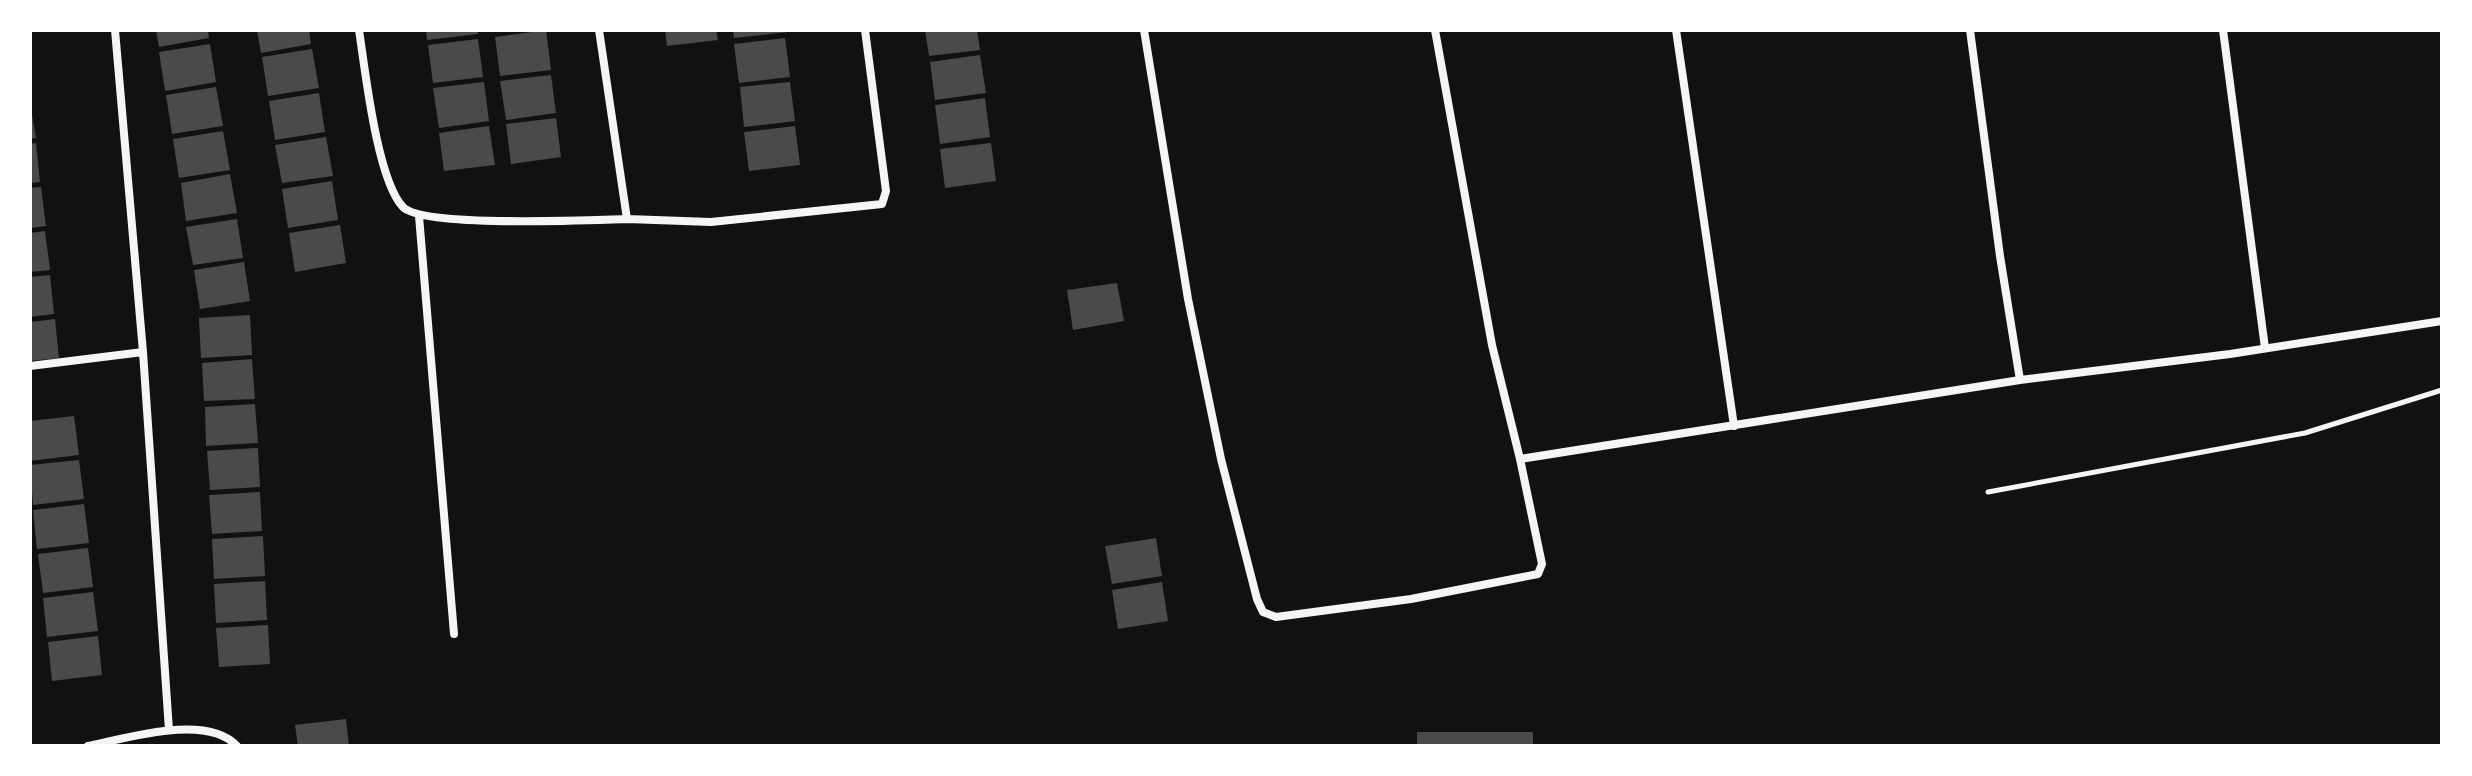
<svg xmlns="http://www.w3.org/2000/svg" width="2472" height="776" viewBox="0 0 2472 776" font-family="'Fira Sans',sans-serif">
	<rect width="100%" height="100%" fill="#111"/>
	<path fill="#4a4a4a" d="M156,30H208L209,38L159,47Z
		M257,30H309L311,44L261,53Z
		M426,30H477L478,34L427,40Z
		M546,30L551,70L500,76L495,37Z
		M665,30H716L718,40L667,46Z
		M733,30H787L788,32L734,38Z
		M925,30H977L980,50L929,56Z
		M785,38L790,77L739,83L734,44Z
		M478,39L483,77L433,83L428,45Z
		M210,44L216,82L165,91L159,52Z
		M312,49L319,88L268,96L262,57Z
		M980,55L986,93L935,100L930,62Z
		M551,75L556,113L506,120L500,81Z
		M484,82L489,121L439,128L433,88Z
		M790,82L795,121L744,127L740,87Z
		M216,87L223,126L172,134L166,95Z
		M319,93L325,132L275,140L269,101Z
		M985,98L990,137L940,144L935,105Z
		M30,104L36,138L30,139Z
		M556,118L561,157L511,164L506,124Z
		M489,126L495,165L444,171L439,133Z
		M795,126L800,165L749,171L744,132Z
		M223,131L230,170L179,178L173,139Z
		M326,137L333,176L282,183L275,145Z
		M36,143L40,182L30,183V144Z
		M991,143L996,181L945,188L940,149Z
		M230,174L237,213L186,221L181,183Z
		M332,181L338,220L288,228L282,189Z
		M41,187L46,226L30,228V188Z
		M237,219L243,258L193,265L186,227Z
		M340,225L346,263L295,272L289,233Z
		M45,231L50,270L30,272V233Z
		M244,262L250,301L200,309L194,270Z
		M50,275L54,314L30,317V277Z
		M1117,283L1124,321L1073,330L1067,290Z
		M250,315L252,355L201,358L199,318Z
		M55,319L59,358L30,361V322Z
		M252,359L255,399L204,401L202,363Z
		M255,404L258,443L206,446L205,407Z
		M74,416L79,455L30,461V421Z
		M258,448L260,487L210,490L207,451Z
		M79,460L84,499L33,505L30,465Z
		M260,492L262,531L212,534L209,495Z
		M84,504L89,543L37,549L33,510Z
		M263,536L265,576L214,579L212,539Z
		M1156,538L1162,576L1112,584L1105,546Z
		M88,548L93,587L43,593L38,554Z
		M265,581L267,620L216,623L214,584Z
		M1162,582L1168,621L1118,629L1112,590Z
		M93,592L98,631L47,637L43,598Z
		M268,625L270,664L219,667L216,628Z
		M98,636L102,675L52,681L48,642Z
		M346,719L349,746H298L295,725Z
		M1417,732H1533V746H1417Z"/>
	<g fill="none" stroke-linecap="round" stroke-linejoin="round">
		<path stroke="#f5f5f5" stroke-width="5" d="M1988,492L2305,433L2442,390"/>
		<path stroke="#f5f5f5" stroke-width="8" d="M115,30L143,352L169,730
			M359,30C365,69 377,180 403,207C423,228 590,220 627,219L599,30
			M1144,30L1188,299L1221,459L1257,599L1263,612L1276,617L1411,599L1538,574L1542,564L1520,459L2020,380L2230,354L2442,321
			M1435,30L1492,345L1520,459
			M1676,30L1734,426
			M1970,30L2000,256L2020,380
			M2223,30L2265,348
			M419,216L454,634
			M627,219L711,222L882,204L886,191L865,30
			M30,366L143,352
			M88,746C127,738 207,713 237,746"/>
	</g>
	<rect width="2472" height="776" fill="none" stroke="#ffffff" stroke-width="64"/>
</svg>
